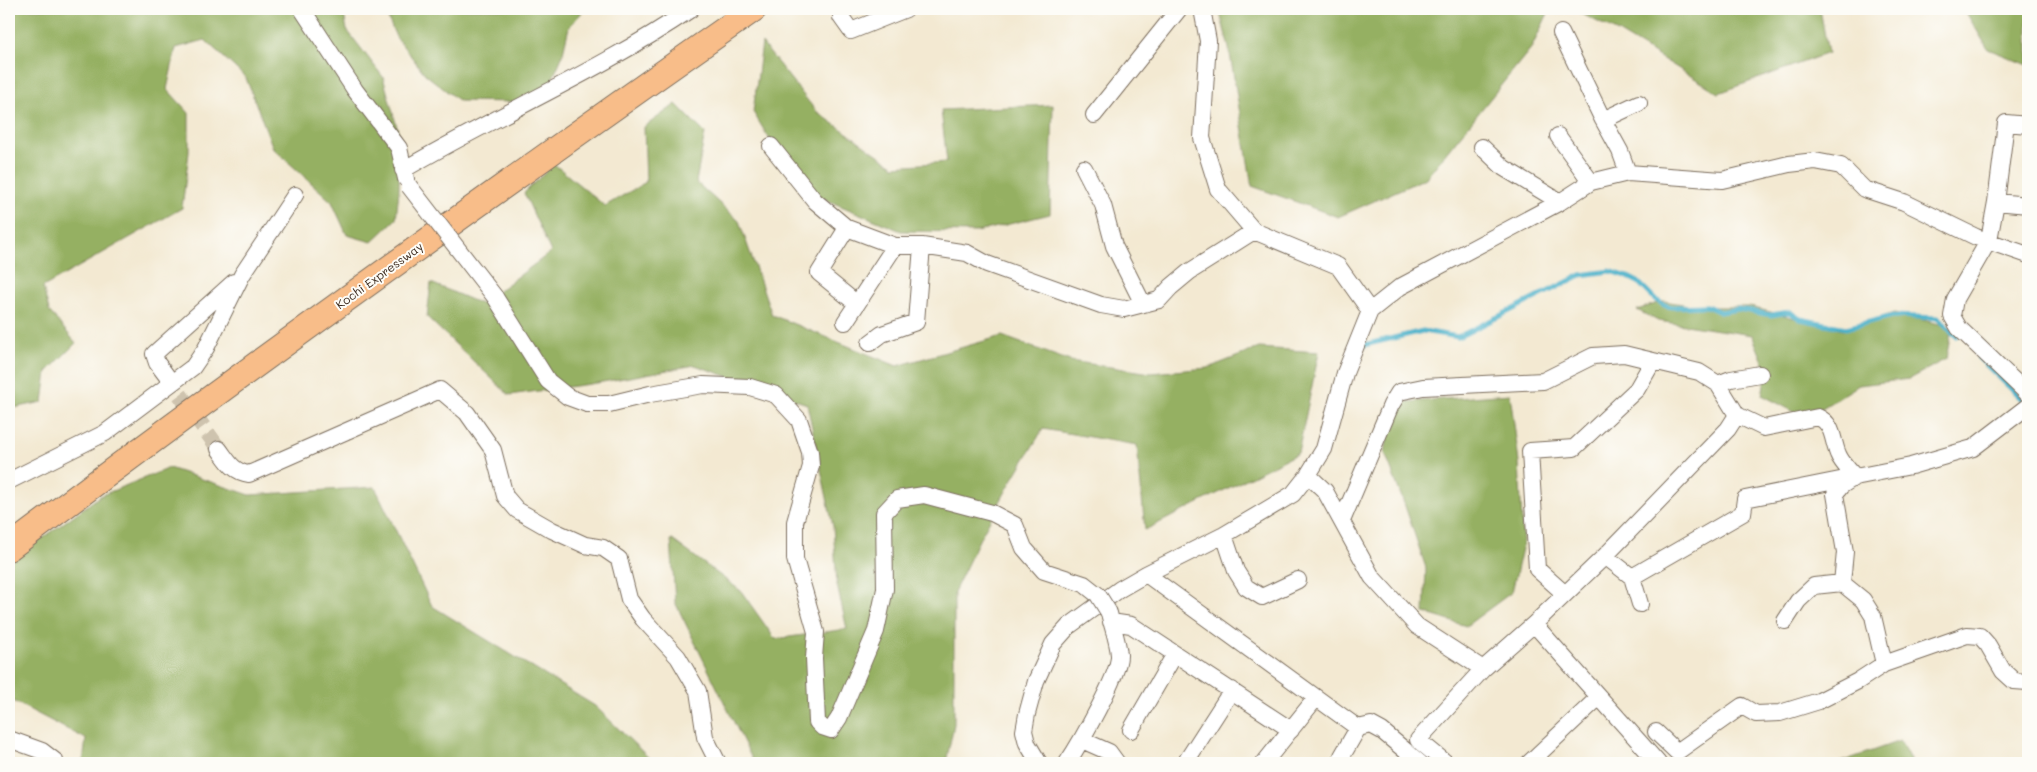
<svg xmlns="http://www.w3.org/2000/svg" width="2037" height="772" viewBox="0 0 2037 772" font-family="Mali,sans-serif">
	<rect width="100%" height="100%" fill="#fdfcf7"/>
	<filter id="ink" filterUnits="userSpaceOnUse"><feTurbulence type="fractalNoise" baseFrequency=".02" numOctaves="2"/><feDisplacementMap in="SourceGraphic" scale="10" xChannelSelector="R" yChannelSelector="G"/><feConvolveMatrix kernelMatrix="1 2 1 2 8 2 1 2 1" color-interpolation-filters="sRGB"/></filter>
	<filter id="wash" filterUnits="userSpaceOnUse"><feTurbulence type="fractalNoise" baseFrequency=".0096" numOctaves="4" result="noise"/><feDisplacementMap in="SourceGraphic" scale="20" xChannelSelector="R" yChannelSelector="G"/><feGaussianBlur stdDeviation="1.12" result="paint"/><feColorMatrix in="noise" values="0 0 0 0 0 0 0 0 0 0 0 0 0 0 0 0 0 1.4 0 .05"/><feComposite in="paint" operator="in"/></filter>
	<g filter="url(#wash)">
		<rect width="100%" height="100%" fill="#f3e9d2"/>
		<path fill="#95b062" stroke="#686d40" d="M9,9H343L347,30L383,77L400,138L399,191L396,219L372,242L347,235L332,202L273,148L246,78L205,40L176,48L167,89L189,113V152L182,208L43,287L49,311L76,343L47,372L43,402L9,409Z
			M384,9H585L569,27L562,57L548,89L517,102L459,101L425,74L396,37Z
			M1219,9H1550L1532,47L1426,178L1338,217L1252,186L1229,48Z
			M1572,9H1820L1828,53L1719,93L1618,32Z
			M1964,9H2028V65L1988,49Z
			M762,43L816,111L894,166L947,162L941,110L1053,105L1050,214L977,232L901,231L800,189L753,112Z
			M676,104L705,133L696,182L739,221L772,315L897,366L1002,336L1070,361L1151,373L1208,368L1259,348L1319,352L1298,453L1145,530L1137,445L1043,429L1011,482L980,538L954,592V724L946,763H754L675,602L671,539L741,591L775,639L847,629L837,585L833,526L807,404L695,365L597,383L509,395L427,317L431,283L481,304L551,252L524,193L554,164L605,206L646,182L644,127Z
			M1664,301L1700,307H1750L1843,330L1894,313L1952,327L1946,359L1909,379L1859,385L1806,418L1762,395L1767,371L1752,335L1658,321L1637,310Z
			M1510,394L1519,462L1523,544L1512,592L1466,626L1424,613L1426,568L1405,506L1385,453L1393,403Z
			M169,468L250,495L375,487L432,606L595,706L654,763H83L86,739L9,699V563L100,496Z
			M1900,741L1912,763H1838Z"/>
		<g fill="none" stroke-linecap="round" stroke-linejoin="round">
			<path stroke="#4ab0c9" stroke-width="5" d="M1364,345L1423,331L1458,337L1581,275L1610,271L1628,277L1638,282L1656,300L1664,305L1672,307L1707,306L1720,312L1738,309L1771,315L1790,312L1800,319L1846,328L1893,316L1938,318L1956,336
				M1979,358L2027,404"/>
		</g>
	</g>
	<g filter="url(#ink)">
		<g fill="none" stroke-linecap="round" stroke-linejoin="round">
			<path stroke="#cec3ae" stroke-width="16" stroke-dasharray="16 8" stroke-linecap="butt" d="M166,375L219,449"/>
			<defs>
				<path id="minor" d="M302,9L355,90L399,148L406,179
					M1202,9L1208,41L1202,138L1218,189L1254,231
					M841,17L851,31L906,9
					M1561,33L1603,120
					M1094,115L1179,9
					M2028,125L2006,123L1996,202L1989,240L1955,299L1952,316L1959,328L2028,394
					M1558,136L1591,182
					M771,146L815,201L847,228L895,246H922L967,253L987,264L1101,305L1124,309L1159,300L1171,287L1189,272L1254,231L1338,266L1370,311
					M1482,147L1504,168L1560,202
					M1084,168L1103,205L1114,246L1143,304
					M403,170C498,114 600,71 691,9
					M1628,173L1620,151L1603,120L1639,103
					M1996,202L2028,205
					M847,228L819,273L857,304
					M495,297L548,381L568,397L587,404H609L650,394L703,385L750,387L776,395L799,420L810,452L811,466L795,522V559L816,632L814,658L817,722L822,727L831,730L839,718L876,631L885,589L884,513L897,499L924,495L992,513L1015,525L1024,548L1044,571L1084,584L1098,595
					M845,322L895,246
					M870,343L882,334L916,322L922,246
					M166,375L157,363L154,354L234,282
					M1718,384L1731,379L1760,374
					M219,449C228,461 233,472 249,474L440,390L467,413L493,450L505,496L517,510L552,530L585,545L603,548L619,559L629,599L643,619L678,657L698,691L705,737L718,763
					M1308,475L1325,491L1372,577L1417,626L1483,669
					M9,481L105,433L193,367L206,348L242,275L295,195
					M1342,521L1391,405L1399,392L1423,387L1543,381L1593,356L1624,354L1699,372L1718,384L1737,415L1728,429L1605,556L1534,624L1483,669L1418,740L1446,763
					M1224,535L1236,571L1246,587L1262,597L1298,580
					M1605,556L1632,577L1743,513L1745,499L1855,477C1849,470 1841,462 1838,454C1832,440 1834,424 1818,417L1764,428L1737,415
					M1146,574L1358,728L1342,756L1344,763
					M1632,577L1640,604
					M1842,583L1845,552L1835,494L1841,486L1855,477L1911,466L1973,448L2028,406
					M1565,594L1537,569L1530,451L1574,448L1637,389L1653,361
					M1785,621L1798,601L1814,586L1842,583L1863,600L1873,616L1884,664
					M1111,622L1131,625L1291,730
					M1534,624L1658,763
					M1358,728L1371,725L1382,731L1420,763
					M1131,730L1175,654
					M1656,732L1677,752L1742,706L1756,714L1780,713L1819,701L1858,681L1884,664L1967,635L1980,636L1988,645L2003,671L2014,681L2028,682
					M9,739L42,751L55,761V763
					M1082,740L1109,752L1117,763
					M1039,763L1027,743L1024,731L1027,714L1036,681L1053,644L1069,626L1120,589L1146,574L1224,535L1293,494L1308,475L1324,449L1345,373L1370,311L1400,287L1560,202L1591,182L1628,173L1722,180L1789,164L1815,161L1841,166L1864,189L1904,202L1976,237L2028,255
					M1067,763C1079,745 1120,674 1119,655C1118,641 1112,626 1109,613
					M1185,763L1232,690
					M1264,763L1316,698
					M1529,763L1599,697"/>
				<path id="highway" d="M9,548C254,363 503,185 754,9"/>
			</defs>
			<use href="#minor" stroke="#7b6d5d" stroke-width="18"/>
			<use href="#highway" stroke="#7b6d5d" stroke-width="27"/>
			<use href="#minor" stroke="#fff" stroke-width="16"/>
			<use href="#highway" stroke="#f8bd89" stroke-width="25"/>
			<defs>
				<path id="minor-bridge" d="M409,186L495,297
					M1098,595L1108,611"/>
			</defs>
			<use href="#minor-bridge" stroke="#7b6d5d" stroke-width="18" stroke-linecap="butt"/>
			<use href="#minor-bridge" stroke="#fff" stroke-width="16"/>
		</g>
	</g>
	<g text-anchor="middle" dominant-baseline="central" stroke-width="4" stroke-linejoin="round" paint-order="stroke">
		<g font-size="12" fill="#3b2a1e" stroke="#fdfcf7">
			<text transform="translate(379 275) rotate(-36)">Kochi Expressway</text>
		</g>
	</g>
	<rect width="2037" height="772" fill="none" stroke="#fdfcf7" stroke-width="30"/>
</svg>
